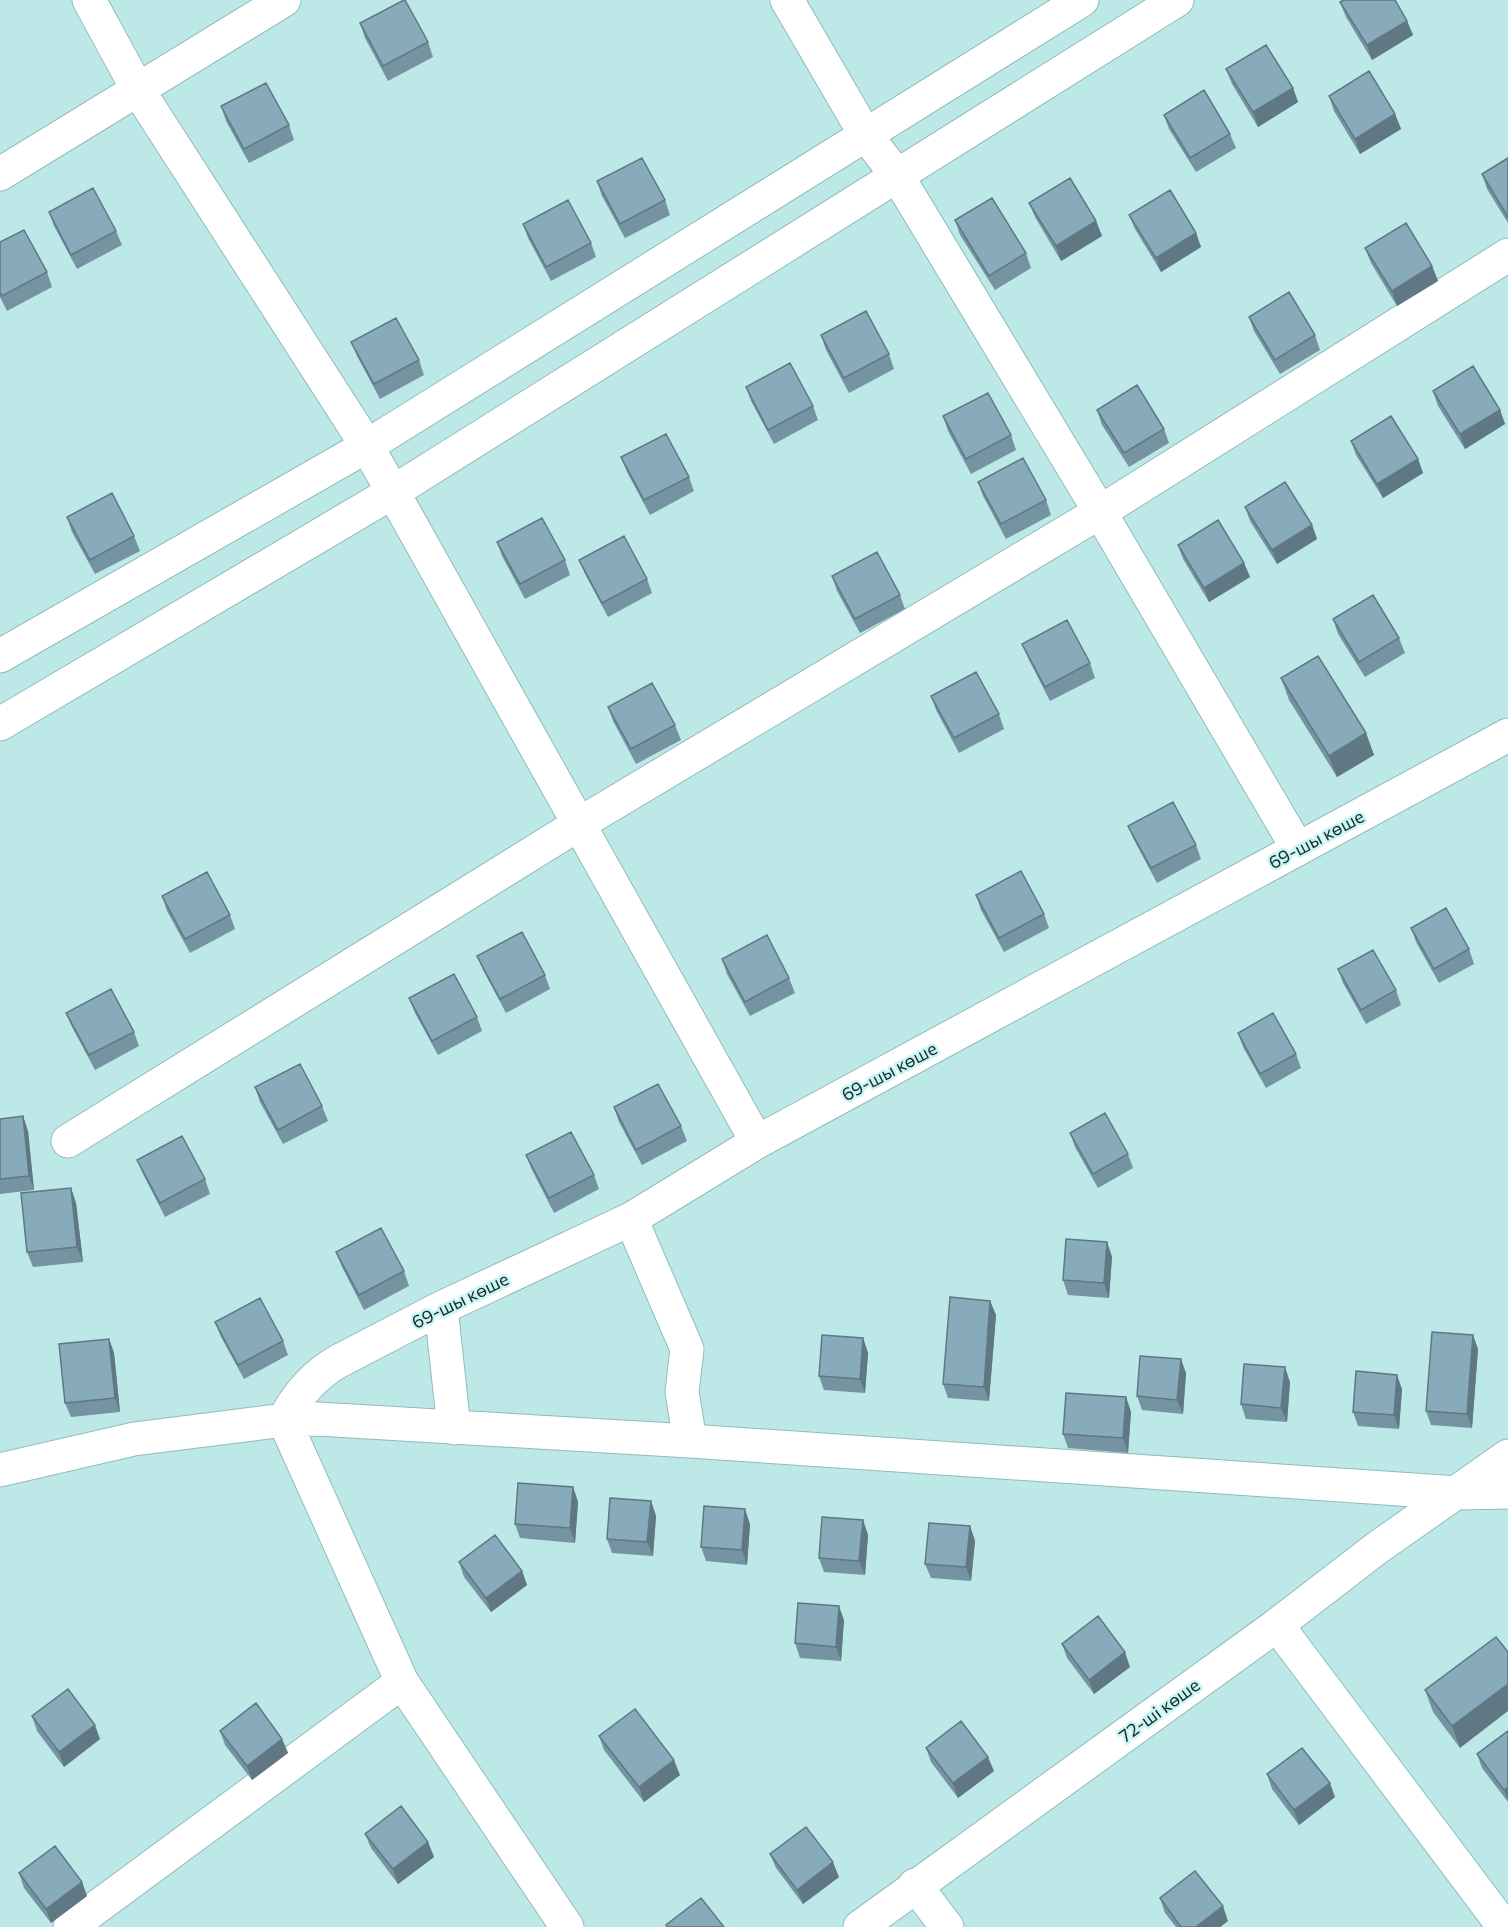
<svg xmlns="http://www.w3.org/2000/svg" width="1508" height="1927" viewBox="0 0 1508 1927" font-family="Commissioner,sans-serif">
	<rect width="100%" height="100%" fill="#bde8e8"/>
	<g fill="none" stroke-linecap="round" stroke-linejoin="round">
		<defs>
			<path id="minor" d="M89,0L138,90L367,446L757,1142
				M787,0L865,134L898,177L1100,512L1298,849
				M0,174L284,0
				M0,656L367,446L1082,0
				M0,724L393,492L1177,0
				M68,1141L579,824L1100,512L1508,255
				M631,1219L687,1349L682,1392L690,1441
				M441,1308L454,1428
				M0,1470L134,1439L284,1420L318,1419L690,1441L1458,1493L1508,1492
				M1277,1625L1504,1927
				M915,1885L947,1927
				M70,1927L402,1682
				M567,1927L402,1682L284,1420C297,1395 314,1375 339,1361L441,1308L631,1219L757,1142L1508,735
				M860,1927L1277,1625L1377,1548L1508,1456"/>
		</defs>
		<use href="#minor" stroke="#92bbbb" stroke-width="35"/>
		<use href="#minor" stroke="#fff" stroke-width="33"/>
	</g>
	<path fill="#7593a1" d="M1340,2L1407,21L1413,35L1372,60L1346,17Z
		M360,23L428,42L433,57L388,81L365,38Z
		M1226,69L1293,88L1298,102L1258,127L1232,84Z
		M1329,96L1395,114L1401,129L1360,154L1334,111Z
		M221,106L289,125L294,140L249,163L226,121Z
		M1164,115L1230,134L1236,148L1196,172L1169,129Z
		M1508,158V223L1487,189L1482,174Z
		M597,181L665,200L670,215L625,238L602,196Z
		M1029,203L1096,221L1102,236L1061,261L1035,217Z
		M49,212L116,231L122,245L77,269L54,226Z
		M1129,215L1196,233L1201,247L1161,272L1135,229Z
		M955,220L1026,253L1031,268L995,290L960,235Z
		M523,224L591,243L596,257L551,281L528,238Z
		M0,242L47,272L52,287L7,311L0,297Z
		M1365,248L1432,266L1438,281L1397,306L1371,263Z
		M1249,317L1315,335L1320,350L1280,374L1254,331Z
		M821,335L889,354L894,369L849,393L826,350Z
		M351,342L419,360L424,375L380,399L357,356Z
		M746,387L813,406L818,420L774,444L751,401Z
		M1433,391L1500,410L1505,424L1465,449L1438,406Z
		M1097,410L1164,429L1169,443L1129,467L1102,425Z
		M943,416L1011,435L1016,450L971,474L948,431Z
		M1351,441L1418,459L1423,473L1383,498L1356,455Z
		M621,457L689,477L694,491L650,515L627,472Z
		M978,482L1046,500L1051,515L1006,539L983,496Z
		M1245,507L1312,525L1317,539L1277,564L1250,521Z
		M67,517L134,536L140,551L95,574L72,532Z
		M497,542L565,560L570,575L525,599L502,556Z
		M1178,545L1244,563L1250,577L1209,602L1183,559Z
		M579,560L647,579L652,593L608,617L585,574Z
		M832,576L900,595L905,609L860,633L837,591Z
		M1333,619L1399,638L1405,653L1365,677L1338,634Z
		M1022,644L1090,663L1095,678L1050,701L1028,658Z
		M1281,678L1366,733L1374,755L1337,777L1289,700Z
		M931,696L999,714L1004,729L959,753L936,710Z
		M608,707L675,725L681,740L636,764L613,721Z
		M1128,826L1196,845L1201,859L1157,883L1134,840Z
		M976,895L1044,914L1049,928L1004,952L981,910Z
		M162,896L230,915L235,929L190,953L167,911Z
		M1411,928L1469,949L1474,964L1439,983L1416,942Z
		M477,956L545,975L550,989L506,1013L483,970Z
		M722,959L789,978L795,993L750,1016L727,974Z
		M1338,969L1396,990L1401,1005L1366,1024L1343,983Z
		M409,998L477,1017L482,1031L438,1055L415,1013Z
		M66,1013L134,1032L139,1046L95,1070L72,1027Z
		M1238,1033L1296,1054L1301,1068L1266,1088L1243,1047Z
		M255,1087L322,1106L328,1121L283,1144L260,1102Z
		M614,1107L681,1126L687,1141L642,1165L619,1122Z
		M23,1116L28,1131L34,1190L0,1194V1119Z
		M1070,1133L1128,1154L1133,1168L1098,1188L1075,1147Z
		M526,1155L594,1175L599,1189L554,1213L532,1170Z
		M137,1160L205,1179L210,1194L165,1217L143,1174Z
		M71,1188L76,1203L83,1262L33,1267L27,1252Z
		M1107,1242L1112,1257L1109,1298L1068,1295L1063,1280Z
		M336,1252L404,1271L409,1286L364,1310L342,1267Z
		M990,1301L996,1315L989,1401L948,1398L943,1384Z
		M215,1322L283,1341L288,1355L244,1379L221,1337Z
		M863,1338L868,1353L865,1393L824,1390L819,1376Z
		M109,1339L114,1353L120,1412L71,1417L65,1403Z
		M1478,1349L1472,1428L1431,1425L1426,1411Z
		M1186,1373L1183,1414L1142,1410L1137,1396Z
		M1290,1382L1287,1422L1246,1419L1241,1404Z
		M1402,1389L1399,1429L1358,1426L1353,1412Z
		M1126,1397L1131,1412L1128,1453L1068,1448L1063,1434Z
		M573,1487L578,1502L575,1543L520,1538L515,1524Z
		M651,1501L656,1516L653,1556L612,1553L607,1539Z
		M863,1520L868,1535L865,1575L824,1572L819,1558Z
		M750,1524L747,1565L706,1561L701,1547Z
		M970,1526L975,1541L971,1581L931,1578L925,1564Z
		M459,1562L522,1571L527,1585L491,1612L464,1577Z
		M844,1620L841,1661L800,1658L795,1643Z
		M1496,1637L1460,1748L1433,1712L1425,1690Z
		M1062,1644L1130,1667L1094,1694L1067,1658Z
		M32,1716L100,1739L64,1767L37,1731Z
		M220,1731L282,1739L288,1753L252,1780L225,1745Z
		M1508,1731V1802L1482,1768L1477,1754Z
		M599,1736L680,1775L644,1802L604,1750Z
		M926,1748L994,1771L958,1798L931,1762Z
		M1267,1774L1335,1797L1299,1825L1272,1789Z
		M365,1834L428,1842L434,1857L398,1884L371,1848Z
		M770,1854L839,1877L803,1904L776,1868Z
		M19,1873L82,1882L87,1896L51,1923L24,1888Z
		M1160,1898L1228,1921L1220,1927H1176L1165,1913Z"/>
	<path fill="#5f7883" d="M1407,21L1413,35L1372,60L1367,45Z
		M1293,88L1298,102L1258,127L1253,112Z
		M1395,114L1401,129L1360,154L1355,139Z
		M1096,221L1102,236L1061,261L1056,246Z
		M1196,233L1201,247L1161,272L1156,258Z
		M1432,266L1438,281L1397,306L1392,291Z
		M1500,410L1505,424L1465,449L1460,434Z
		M1418,459L1423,473L1383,498L1377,484Z
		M1312,525L1317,539L1277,564L1272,550Z
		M1244,563L1250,577L1209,602L1204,588Z
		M1366,733L1374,755L1337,777L1329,756Z
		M23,1116L28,1131L34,1190L29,1176Z
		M71,1188L76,1203L83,1262L77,1247Z
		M1107,1242L1112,1257L1109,1298L1104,1283Z
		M990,1301L996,1315L989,1401L984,1387Z
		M1473,1335L1478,1349L1472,1428L1467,1414Z
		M863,1338L868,1353L865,1393L860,1379Z
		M109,1339L114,1353L120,1412L115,1398Z
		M1181,1359L1186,1373L1183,1414L1177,1400Z
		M1285,1367L1290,1382L1287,1422L1281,1408Z
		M1397,1375L1402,1389L1399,1429L1394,1415Z
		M1126,1397L1131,1412L1128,1453L1123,1438Z
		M573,1487L578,1502L575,1543L570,1528Z
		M651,1501L656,1516L653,1556L647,1542Z
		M745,1509L750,1524L747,1565L742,1550Z
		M863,1520L868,1535L865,1575L859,1561Z
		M970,1526L975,1541L971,1581L966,1567Z
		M522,1571L527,1585L491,1612L486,1598Z
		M839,1606L844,1620L841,1661L836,1647Z
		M1125,1652L1130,1667L1094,1694L1089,1680Z
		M1508,1684V1711L1460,1748L1452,1726Z
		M95,1725L100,1739L64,1767L59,1752Z
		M282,1739L288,1753L252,1780L247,1766Z
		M988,1757L994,1771L958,1798L953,1783Z
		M674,1760L680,1775L644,1802L639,1787Z
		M1330,1783L1335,1797L1299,1825L1294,1810Z
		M1508,1787V1800L1504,1790Z
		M428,1842L434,1857L398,1884L393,1869Z
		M833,1862L839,1877L803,1904L797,1890Z
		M82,1882L87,1896L51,1923L46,1909Z
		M1223,1906L1228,1921L1220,1927H1196Z"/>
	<path fill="#88abbb" stroke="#5f7883" stroke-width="1.5" d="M404,0H405L428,42L383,66L360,23Z
		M1344,0H1395L1407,21L1367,45L1340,2Z
		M1266,45L1293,88L1253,112L1226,69Z
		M1369,71L1395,114L1355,139L1329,96Z
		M266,83L289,125L244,149L221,106Z
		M1204,90L1230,134L1190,158L1164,115Z
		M642,158L665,200L620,224L597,181Z
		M1508,158V217L1482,174Z
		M1070,178L1096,221L1056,246L1029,203Z
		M93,188L116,231L71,255L49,212Z
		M1170,190L1196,233L1156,258L1129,215Z
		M992,198L1026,253L989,276L955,220Z
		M568,200L591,243L546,267L523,224Z
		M1406,223L1432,266L1392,291L1365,248Z
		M24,230L47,272L2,296L0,292V242Z
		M1289,292L1315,335L1275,360L1249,317Z
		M866,311L889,354L844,378L821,335Z
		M396,318L419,360L374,384L351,342Z
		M790,363L813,406L768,430L746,387Z
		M1473,366L1500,410L1460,434L1433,391Z
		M1137,385L1164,429L1124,453L1097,410Z
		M988,393L1011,435L966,459L943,416Z
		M1391,416L1418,459L1377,484L1351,441Z
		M666,434L689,477L644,500L621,457Z
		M1023,458L1046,500L1001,524L978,482Z
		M1285,482L1312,525L1272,550L1245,507Z
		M112,493L134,536L90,560L67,517Z
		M542,518L565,560L520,584L497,542Z
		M1218,520L1244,563L1204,588L1178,545Z
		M624,536L647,579L602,603L579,560Z
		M877,552L900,595L855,619L832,576Z
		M1373,595L1399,638L1359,662L1333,619Z
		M1067,620L1090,663L1045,687L1022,644Z
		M1318,656L1366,733L1329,756L1281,678Z
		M976,672L999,714L954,738L931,696Z
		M652,683L675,725L631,749L608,707Z
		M1173,802L1196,845L1151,868L1128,826Z
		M1021,871L1044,914L999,938L976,895Z
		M207,872L230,915L185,939L162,896Z
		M1446,908L1469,949L1434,969L1411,928Z
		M522,932L545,975L500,999L477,956Z
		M767,935L789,978L745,1002L722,959Z
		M1373,950L1396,990L1361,1010L1338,969Z
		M454,974L477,1017L432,1041L409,998Z
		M111,989L134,1032L89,1055L66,1013Z
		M1273,1013L1296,1054L1260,1074L1238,1033Z
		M300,1064L322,1106L278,1130L255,1087Z
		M658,1084L681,1126L636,1150L614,1107Z
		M1105,1113L1128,1154L1093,1174L1070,1133Z
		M23,1116L29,1176L0,1179V1119Z
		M571,1132L594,1175L549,1198L526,1155Z
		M182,1136L205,1179L160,1203L137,1160Z
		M71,1188L77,1247L27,1252L21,1193Z
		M381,1228L404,1271L359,1295L336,1252Z
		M1066,1239L1107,1242L1104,1283L1063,1280Z
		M950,1297L990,1301L984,1387L943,1384Z
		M260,1298L283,1341L238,1365L215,1322Z
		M1432,1332L1473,1335L1467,1414L1426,1411Z
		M822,1335L863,1338L860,1379L819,1376Z
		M109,1339L115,1398L65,1403L59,1344Z
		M1140,1356L1181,1359L1177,1400L1137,1396Z
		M1244,1364L1285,1367L1281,1408L1241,1404Z
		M1356,1371L1397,1375L1394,1415L1353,1412Z
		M1066,1393L1126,1397L1123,1438L1063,1434Z
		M518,1483L573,1487L570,1528L515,1524Z
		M610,1498L651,1501L647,1542L607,1539Z
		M704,1506L745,1509L742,1550L701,1547Z
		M822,1517L863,1520L859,1561L819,1558Z
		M929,1523L970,1526L966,1567L925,1564Z
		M495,1535L522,1571L486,1598L459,1562Z
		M798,1603L839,1606L836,1647L795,1643Z
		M1098,1616L1125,1652L1089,1680L1062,1644Z
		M1496,1637L1508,1652V1684L1452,1726L1425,1690Z
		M68,1689L95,1725L59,1752L32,1716Z
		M256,1703L282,1739L247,1766L220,1731Z
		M635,1709L674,1760L639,1787L599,1736Z
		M961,1721L988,1757L953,1783L926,1748Z
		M1508,1731V1787L1504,1790L1477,1754Z
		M1302,1748L1330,1783L1294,1810L1267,1774Z
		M401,1806L428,1842L393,1869L365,1834Z
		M806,1827L833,1862L797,1890L770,1854Z
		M55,1846L82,1882L46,1909L19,1873Z
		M1195,1871L1223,1906L1196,1927H1181L1160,1898Z
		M701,1898L724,1927H667L666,1925Z"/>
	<g text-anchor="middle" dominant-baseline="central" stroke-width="5" stroke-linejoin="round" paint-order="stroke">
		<g font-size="18" fill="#182929" stroke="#caf5f5">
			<text transform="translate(1316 839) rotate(-28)">69-шы көше</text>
			<text transform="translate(889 1071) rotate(-28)">69-шы көше</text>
			<text transform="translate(460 1300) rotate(-26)">69-шы көше</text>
			<text transform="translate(1159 1710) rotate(-36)">72-ші көше</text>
		</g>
	</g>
</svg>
